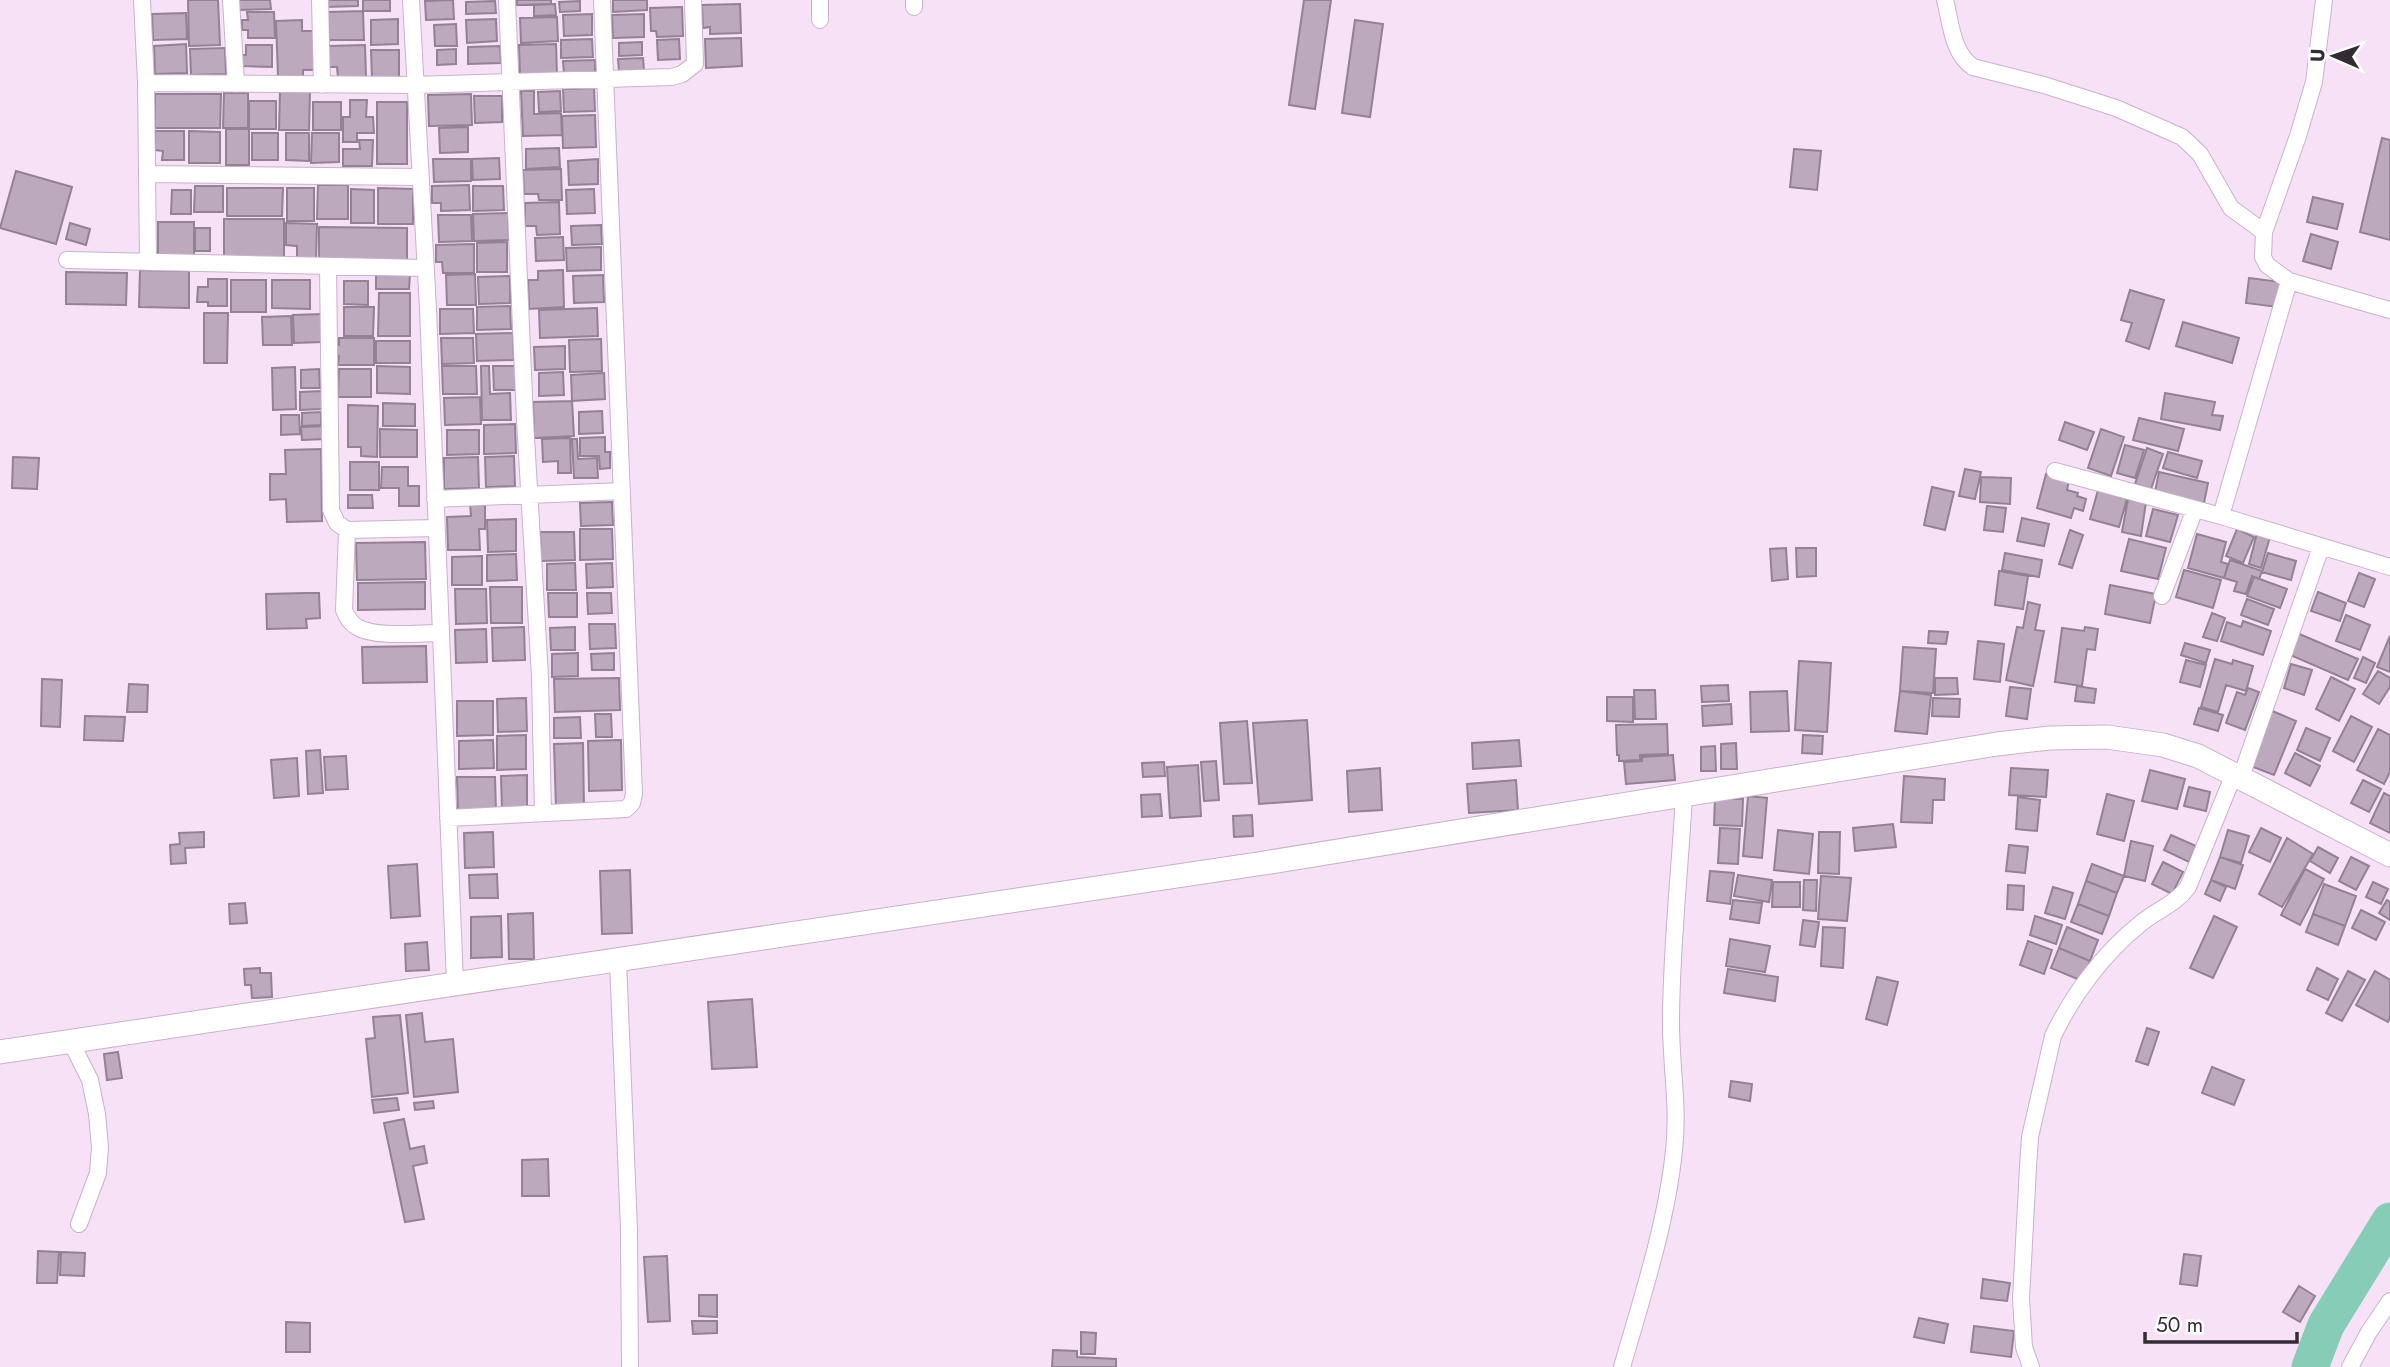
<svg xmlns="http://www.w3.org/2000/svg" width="2390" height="1367" viewBox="0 0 2390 1367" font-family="Jost,sans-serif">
	<rect width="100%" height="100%" fill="#f6e1f7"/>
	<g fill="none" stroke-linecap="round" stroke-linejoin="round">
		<path stroke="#86ccb7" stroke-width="37" d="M2310,1367L2326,1325L2390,1221"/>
	</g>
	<path fill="#bda9be" stroke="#948195" stroke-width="2" d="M188,0H218L220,45L189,46Z
		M238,0H270L271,9L238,10Z
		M324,0H358V6L325,7Z
		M363,0H390V11H363Z
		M453,0L454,19L426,20L425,1Z
		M517,0H551V4L517,5Z
		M613,0H647V10L613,12Z
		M1304,0H1331L1315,109L1289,105Z
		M495,1L496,13L466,14V2Z
		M580,1V11L560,12L559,2Z
		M555,4L556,15L534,16V5Z
		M740,4L741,33L710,34V27L703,28L702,5Z
		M682,7L683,36L657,37L656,31H651L650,8Z
		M363,11L364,40H329L328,12Z
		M247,12H274L275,38H248V30H242V20H248Z
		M186,13L187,39L153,40L152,14Z
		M592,14V35L564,36L563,15Z
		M644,14V37L613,38L612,15Z
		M557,17L558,41L521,43L520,18Z
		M398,19V44L371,45V20Z
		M496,19L497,41L467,43L466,20Z
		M302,20V31H315L316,70H303V76L278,77L276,21Z
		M1355,20L1383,24L1370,117L1342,113Z
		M456,24L457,46H435L434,25Z
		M741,38L742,66L706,68L705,39Z
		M592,39L593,57L561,58V40Z
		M679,39L680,59L658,60L657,40Z
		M642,42V55L619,56V43Z
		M186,44L187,73L155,74L154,46Z
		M556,44L557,75L520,76L519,45Z
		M246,45H272V67L241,66V55H246Z
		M365,45L366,77L338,78L337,67H329V46Z
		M500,46L501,63L468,64V47Z
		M225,48L226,74L191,75L190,49Z
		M456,49V64L437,65V50Z
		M371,50H399V78L372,79Z
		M643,58L644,70L619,71L618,59Z
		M595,60V73L564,74L563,61Z
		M594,88L595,111L564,112L563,89Z
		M280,91H310L309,130H279Z
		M521,91H534V114L561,113L562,135L523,136Z
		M560,91L561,111L539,112L538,92Z
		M224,93H248V128H223Z
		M155,94H221L220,128H155Z
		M471,94L472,125L429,126L428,95Z
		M474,96H502V122L475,123Z
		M350,100H367L366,117H373L374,133H357V142H343V117H350Z
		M249,101H276V129H249Z
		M313,102H341V130H313Z
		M377,102H407V164H377Z
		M595,115L596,147L563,148L562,116Z
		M468,127V152L440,153L439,128Z
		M226,129H249V165H226Z
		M155,131H184V160H162L163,151L155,150Z
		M189,131L220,132V163H189Z
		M252,133H278V160H252Z
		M286,133H309V161L286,160Z
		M312,133H339V162L311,163Z
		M2382,138L2390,140V240L2360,232Z
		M359,140H373L372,166H343V149H360Z
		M559,148L560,167L526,169V149Z
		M1794,149L1821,151L1817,190L1790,187Z
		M499,158L500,179L473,180L472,159Z
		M433,159H471V181L434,182Z
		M598,159V184L569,185L568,161Z
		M561,169L562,200H539L538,194H524L523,170Z
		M16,171L72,187L56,244L0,228Z
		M318,185H348V219H317Z
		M469,185L470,210L441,211V203H432V186Z
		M195,186H223V212H194Z
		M473,186H503L504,210L473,211Z
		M227,188H283L282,216H227Z
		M287,188H314V221H287Z
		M378,188L413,189V224H378Z
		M351,189L374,190V223H351Z
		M594,189L595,213L567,214L566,190Z
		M172,190H191V214H171Z
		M2313,197L2343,204L2337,229L2307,222Z
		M559,202L560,234L537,235L536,226H525V203Z
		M508,213L509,240L474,241L473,214Z
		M438,215H471L472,241L439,242Z
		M224,219H284V257H224Z
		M158,222H194V257L158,256Z
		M70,223L90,229L86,245L66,239Z
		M286,223L317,224L316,259H297V246L286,245Z
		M601,225L602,244L572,245L571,226Z
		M319,227L407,228V260L319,259Z
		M195,228H210V251H195Z
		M2311,234L2338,242L2331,269L2303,261Z
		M563,237L564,260L536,261L535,238Z
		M507,242V272H477V243Z
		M474,244V273H443L442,262H436V245Z
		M601,247V270L567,271L566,248Z
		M140,270L189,271V308L139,307Z
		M563,270L564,307L529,309L528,280H538V271Z
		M66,272L127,273L126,305L66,304Z
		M376,274H410L409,289H376Z
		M475,274L476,305H447L446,275Z
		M603,275L604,302L574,303L573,276Z
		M510,276V303L479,304L478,277Z
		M2249,278L2281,282L2277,307L2246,303Z
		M208,279H227V306H208V302H197L198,287H208Z
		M231,280H266V312H231Z
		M272,280H310V309L272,308Z
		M344,281H368V305L344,304Z
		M2130,290L2164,300L2149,349L2126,341L2132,323L2121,320Z
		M379,293H410V336H378Z
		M510,306L511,329L477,330V307Z
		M344,307H374L373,336H344Z
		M597,308L598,336L540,338L539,310Z
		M440,309H473L474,333L440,334Z
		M204,313H228L227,363H204Z
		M321,314L322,342L294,343L293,315Z
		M291,316L292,345H263L262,317Z
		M2183,322L2239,338L2232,363L2176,346Z
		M513,333L514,360L477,361L476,334Z
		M339,338H374V365H338L339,356H334V346L339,345Z
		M441,338H473L474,363L442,364Z
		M601,339L602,371L570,372L569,340Z
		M376,341H410V363H376Z
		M565,346V369L535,370L534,347Z
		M377,366L410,367V394L377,393Z
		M442,366H476L477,394H443Z
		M481,366H489L490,394L510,393L511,420H482Z
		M493,366H515L516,390H494Z
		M295,367L296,409L273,410L272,368Z
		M319,369L320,388H301V370Z
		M339,369H371V397H338Z
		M563,372L564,395L539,396V373Z
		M604,373L605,399L572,401L571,375Z
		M322,391V409L300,410V392Z
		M2165,393L2215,402L2212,415L2223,416L2220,430L2161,419Z
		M480,397L481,424L445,425L444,398Z
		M572,401L574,436L534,438L533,402Z
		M383,403L415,404V426H383Z
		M348,405L378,406L377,457L361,456V447H348Z
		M602,411L603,433L579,434V412Z
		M321,412V425L302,426V413Z
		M281,415H299L300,434L281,435Z
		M2139,418L2184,429L2178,451L2133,440Z
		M2065,422L2094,432L2087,450L2059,440Z
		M515,424L516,453L484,454V425Z
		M326,426V439L302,440L301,427Z
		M380,429L417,430V457H380Z
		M2101,429L2124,437L2111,476L2088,468Z
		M447,430H479V454L447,455Z
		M605,437V452H610V468L600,469L599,456H580V438Z
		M570,438L571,473H558V461L543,462L542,439Z
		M572,439H577L578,459L597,458L598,478H574Z
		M2125,445L2144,450L2135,478L2117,473Z
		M2147,448L2163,454L2151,489L2135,484Z
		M321,449L322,521L287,522L286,499L270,500V474H286L285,450Z
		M2168,452L2202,461L2197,478L2163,468Z
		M514,456L515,486L486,487L485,457Z
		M13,457L39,458L37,489L12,488Z
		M478,457L479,488L444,489V458Z
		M350,462H379V490H350Z
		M382,467H408V486H419V506H399V488H381Z
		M1965,469L1981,472L1975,499L1959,496Z
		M2159,472L2208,483L2204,503L2155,492Z
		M2046,474L2069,480L2067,490L2078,493L2077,496L2086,499L2083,511L2074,508L2071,518L2037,508Z
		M1981,477L2011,478L2010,504L1980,502Z
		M1932,487L1954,492L1945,530L1924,525Z
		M2098,490L2127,499L2119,527L2090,519Z
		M348,495H372L373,508H348Z
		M2128,499L2146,502L2141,536L2122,532Z
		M485,502V529H479L480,550H448L447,517L471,516L470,503Z
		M612,502L613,525L581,526L580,503Z
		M1987,506L2006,508L2003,532L1984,530Z
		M2153,509L2178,515L2170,542L2146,536Z
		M2022,518L2049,524L2044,546L2017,541Z
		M516,519V551L488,552L487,520Z
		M580,529H612L613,559L580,560Z
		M2237,529L2254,537L2243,563L2226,556Z
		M2070,530L2083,535L2072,568L2059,564Z
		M540,532H574L575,560L541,561Z
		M2257,533L2270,537L2261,568L2249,564Z
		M2197,534L2226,542L2221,562L2228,564L2224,578L2188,568Z
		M2129,539L2166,548L2158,579L2121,571Z
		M425,542L426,579L357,580L356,543Z
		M1786,548L1788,579L1772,581L1770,549Z
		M1796,548H1816V576L1797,577Z
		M2005,553L2042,560L2039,577L2002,570Z
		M2268,553L2296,561L2291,580L2262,572Z
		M516,554L517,580L487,581V555Z
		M482,556V585H452V557Z
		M2230,560L2262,571L2259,579L2252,576L2246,594L2234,591L2237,582L2224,578Z
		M575,563L576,590H547V564Z
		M612,563L613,587L587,588L586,564Z
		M2184,570L2221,580L2213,608L2176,597Z
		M1999,571L2028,576L2023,609L1995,605Z
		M2359,573L2375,579L2364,607L2348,601Z
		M2254,577L2287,589L2280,608L2247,596Z
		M425,582V609L358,610V583Z
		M2110,585L2156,594L2150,623L2105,614Z
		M490,587H522V623H491Z
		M455,589H486L487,623L456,624Z
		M2318,592L2346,603L2340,621L2311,611Z
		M306,593H319L320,618L306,619L307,628L267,629L266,594Z
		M548,593H577V617H549Z
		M587,593H611L612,613L588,614Z
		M2247,599L2274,609L2268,625L2241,615Z
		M2028,602L2040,605L2035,630L2044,631L2033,686L2006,680L2017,627L2023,628Z
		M2212,613L2225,618L2217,641L2203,637Z
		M2346,615L2370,625L2360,650L2336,641Z
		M2243,621L2271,631L2263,655L2221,641L2227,622L2241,627Z
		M589,624H615L616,648L590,649Z
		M524,627L525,660L493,661L492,628Z
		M575,627V650H551L550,628Z
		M2085,627L2098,629L2095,650L2087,649L2082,686L2055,682L2062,628L2084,631Z
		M486,629L487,662L456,663L455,630Z
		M1929,631L1948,632L1946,644L1928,643Z
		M2297,633L2358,659L2348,680L2288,654Z
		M2390,636V672L2377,667Z
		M1978,641L2004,644L2000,682L1974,679Z
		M2185,643L2210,650L2206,663L2181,655Z
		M426,646L427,682L363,683L362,647Z
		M1903,647L1936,649L1933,693L1900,691Z
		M578,653V676L552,677V654Z
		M614,653V670H592L591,654Z
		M2363,657L2375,663L2366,683L2354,678Z
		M2215,659L2232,664L2233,660L2253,666L2246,691L2226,685L2218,712L2201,707Z
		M2186,660L2206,665L2200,687L2180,682Z
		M1799,661L1831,663L1827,732L1795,730Z
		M2291,664L2312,670L2304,695L2284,688Z
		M2378,671L2390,678V687L2379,704L2363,694Z
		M2331,677L2355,689L2339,721L2316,709Z
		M619,678L620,710L555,712L554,679Z
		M1935,678H1957L1958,694L1935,695Z
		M42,679L62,680L60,727L41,726Z
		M129,684L148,685L147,712H127Z
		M1728,685L1729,701L1702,702L1701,686Z
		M2077,686L2096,689L2094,703L2075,701Z
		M2010,687L2031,689L2027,719L2006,716Z
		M2248,688L2259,692L2245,730L2226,723L2237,692L2245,695Z
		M1634,690H1655L1656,719H1635Z
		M1787,691L1789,731L1751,732L1750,692Z
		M1900,691L1931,695L1927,734L1895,731Z
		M1607,697H1633V722L1607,721Z
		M526,698L527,731L498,732L497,699Z
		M1933,698L1960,699L1959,717L1932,716Z
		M457,701H493V735L457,736Z
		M1731,704L1732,724L1703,726L1702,706Z
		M2199,708L2223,715L2218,731L2194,724Z
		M2270,710L2296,721L2274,775L2248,765Z
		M595,714H611L612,737H596Z
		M85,716L125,717L123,741L84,740Z
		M2351,716L2372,727L2354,762L2333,751Z
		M580,717L581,738H554V718Z
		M1307,720L1312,800L1259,804L1253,723Z
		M1247,721L1252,783L1224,784L1220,723Z
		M1667,724L1668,754L1640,755V760L1619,761V755H1617L1616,725Z
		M2306,728L2330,738L2320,761L2297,750Z
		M2378,729L2390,735V772L2384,784L2357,770Z
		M526,735V769L497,770V736Z
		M1803,735L1823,736L1822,754L1802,753Z
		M493,740L494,768L459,769V741Z
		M621,740L622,790L589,791L588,741Z
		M1519,740L1521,766L1473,769L1472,743Z
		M583,743L584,807L556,808L554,744Z
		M1736,743L1737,769H1721V744Z
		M1715,746L1716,771H1701V747Z
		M320,750L323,793L308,794L306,751Z
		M2295,753L2320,766L2310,786L2285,773Z
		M1673,755L1675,780L1626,784L1624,762L1642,761V757Z
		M346,756L348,789L326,790L324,757Z
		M297,758L299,796L274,798L271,760Z
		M1216,761L1219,800L1204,801L1201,762Z
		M1164,762L1165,776L1143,777L1142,763Z
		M1198,765L1201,816L1170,818L1167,767Z
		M1380,768L1382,810L1349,812L1347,771Z
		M2011,768L2048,770L2046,797L2009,795Z
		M2150,770L2185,779L2177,809L2142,801Z
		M527,775V810H502L501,776Z
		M1904,776L1945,779L1944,800H1933L1932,823L1901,822Z
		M457,777H495L496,812L458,814Z
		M1516,780L1518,810L1469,813L1467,784Z
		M2363,780L2381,789L2369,812L2351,803Z
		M2189,787L2210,792L2206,811L2184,806Z
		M2384,793L2390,796V833L2370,823Z
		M1160,794L1162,816L1142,817L1141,795Z
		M2107,794L2134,801L2124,841L2097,834Z
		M1748,796L1767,798L1762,858L1743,856Z
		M2018,797L2040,800L2037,831L2016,829Z
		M1715,798L1743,799L1742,826L1714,825Z
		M1252,815L1253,836L1234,837L1233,816Z
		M1893,824L1896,847L1855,851L1853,828Z
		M1720,828L1740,829L1738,864L1718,863Z
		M2261,828L2281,838L2270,862L2249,852Z
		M1778,830L1813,834L1809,874L1774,870Z
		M2228,830L2249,836L2241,863L2220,857Z
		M204,832V847L185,848L186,863L171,864L170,845L180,844L179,833Z
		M493,832L494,867L465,868L464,833Z
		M1819,832H1840L1839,874L1818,873Z
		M2171,835L2196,846L2189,862L2164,850Z
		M2287,838L2313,854L2282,907L2259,894Z
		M2131,841L2153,846L2145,881L2124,876Z
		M2009,845L2028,847L2025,873L2006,871Z
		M2318,847L2338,858L2330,873L2310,861Z
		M2220,857L2243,865L2235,889L2211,880Z
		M2351,857L2369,866L2356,890L2339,881Z
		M2163,862L2183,872L2172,894L2152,884Z
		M417,864L420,916L391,918L388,866Z
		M2092,864L2124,876L2117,893L2086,881Z
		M2305,869L2324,879L2300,925L2281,915Z
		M630,870L632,933L602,934L600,871Z
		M1710,871L1734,873L1730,904L1707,901Z
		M497,874L498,898H470L469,875Z
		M1738,875L1772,880L1769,902L1734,896Z
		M1821,876L1851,878L1847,921L1818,919Z
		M1804,880H1817L1816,911L1803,910Z
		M2211,880L2226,887L2220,901L2205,894Z
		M2086,881L2117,893L2109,916L2078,904Z
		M1773,882H1800V907H1772Z
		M2373,882L2388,889L2381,904L2366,897Z
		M2324,884L2356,896L2345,926L2313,914Z
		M2008,885L2024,886L2023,910L2007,909Z
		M2053,887L2073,893L2065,919L2045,913Z
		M1733,900L1762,903L1759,923L1730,919Z
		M2387,900L2390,902V920L2379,913Z
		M245,903L247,923L230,924L229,904Z
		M2078,904L2109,916L2102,934L2071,922Z
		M2361,910L2385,922L2376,940L2352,928Z
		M533,913L534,959H509L508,914Z
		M2313,914L2345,926L2338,945L2306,932Z
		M501,916L502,957L471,958V917Z
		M2035,916L2062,925L2056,944L2030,935Z
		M2214,916L2237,927L2213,978L2190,968Z
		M1803,920L1819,922L1815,947L1800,945Z
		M1823,927L1845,928L1843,968L1821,966Z
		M2067,927L2098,940L2090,961L2059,948Z
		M1730,939L1770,946L1765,972L1726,966Z
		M2028,941L2052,950L2044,974L2020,965Z
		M427,942L429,970L406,971L405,944Z
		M2059,948L2090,961L2082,981L2051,968Z
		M260,968V973H271L272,997L252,998L251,985H245L244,969Z
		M2317,968L2338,979L2328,1000L2307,990Z
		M1728,969L1778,977L1775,1001L1724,993Z
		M2348,971L2365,980L2342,1021L2326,1013Z
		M2375,971L2390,980V1018L2388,1022L2356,1005Z
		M1877,977L1898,982L1887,1025L1866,1019Z
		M752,999L757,1067L712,1069L708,1002Z
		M422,1013L425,1042L453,1039L458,1092L414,1097L406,1015Z
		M400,1015L408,1093L372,1097L366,1039L375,1038L373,1017Z
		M2147,1028L2159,1032L2148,1065L2136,1061Z
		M118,1052L122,1078L107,1080L104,1054Z
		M2212,1067L2244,1080L2234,1105L2202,1093Z
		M1731,1081L1752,1084L1750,1101L1729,1097Z
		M397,1098L399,1110L374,1113L372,1100Z
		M433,1101L434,1108L415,1110L414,1103Z
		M404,1119L410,1149L424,1146L427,1163L413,1166L424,1219L405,1222L384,1123Z
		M548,1159L549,1196H522V1160Z
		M38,1251L59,1252L57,1283H37Z
		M61,1252L85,1253L84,1276L60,1275Z
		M2184,1254L2201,1256L2197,1286L2180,1284Z
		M667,1256L670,1321L648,1322L644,1257Z
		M1983,1279L2010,1283L2007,1301L1981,1298Z
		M2299,1286L2315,1296L2300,1322L2283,1312Z
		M699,1295H717V1317L699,1316Z
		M1919,1318L1948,1324L1944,1343L1914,1337Z
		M692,1321H717V1333L693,1334Z
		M286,1322L310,1323V1352H286Z
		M1974,1326L2014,1331L2011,1357L1971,1352Z
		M1081,1332L1096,1333L1095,1354H1081Z
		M1053,1350L1077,1351V1357L1116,1359V1367H1052Z"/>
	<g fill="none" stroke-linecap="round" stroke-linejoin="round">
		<defs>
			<path id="street" d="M142,0L146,83L148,262
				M231,0L236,84
				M320,0L322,85
				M411,0L428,309L455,983
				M507,0L525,420L540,677L543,813
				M820,0V20
				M914,0V7
				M1945,0C1951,23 1952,53 1973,67L2044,85L2116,108L2182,137L2200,154L2231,208L2264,232
				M2324,0L2314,82L2298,136L2264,232L2263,257L2267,265L2289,281L2390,310
				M146,83L415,85L672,77L682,74L695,64L693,0
				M147,174L420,177
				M67,260L425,268
				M328,266L331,510L337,523L347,530L436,528
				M2055,471L2221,516L2390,567
				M435,499L622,491
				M2221,516L2289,281
				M347,530L344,610C347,617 350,623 357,627C375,638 419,633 440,633
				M2162,596L2195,509
				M2241,777L2321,547
				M448,818L626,809L632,803L634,794L602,0
				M618,961L629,1229L630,1367
				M71,1042L90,1080L97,1114L100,1147L98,1173L79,1224
				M1622,1367C1642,1298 1667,1221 1674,1150C1679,1108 1671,1066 1671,1023C1671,947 1680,871 1684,795
				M2031,1367L2024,1347L2021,1299L2028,1167L2030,1137L2053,1036C2073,994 2104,953 2140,924C2156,910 2175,905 2188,887L2234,774
				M2350,1367L2369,1332L2390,1301"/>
			<path id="secondary" d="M0,1052L1264,863L1997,744L2049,738L2107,737L2163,745L2198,756L2390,855"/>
		</defs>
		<use href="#street" stroke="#c8b3c9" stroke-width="18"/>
		<use href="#secondary" stroke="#c8b3c9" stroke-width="25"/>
		<use href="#street" stroke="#fff" stroke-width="16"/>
		<use href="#secondary" stroke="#fff" stroke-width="23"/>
	</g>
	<g transform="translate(2334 56) rotate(272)" stroke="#ffffff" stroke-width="5" paint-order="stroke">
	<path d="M0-5L12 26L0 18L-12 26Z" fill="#342c35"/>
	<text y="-10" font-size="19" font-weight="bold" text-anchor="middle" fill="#342c35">U</text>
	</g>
	<path d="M2145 1332v10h152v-10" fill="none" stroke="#342c35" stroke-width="3.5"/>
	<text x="2156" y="1332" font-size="21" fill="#342c35" stroke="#ffffff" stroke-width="5" paint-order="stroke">50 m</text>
</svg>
